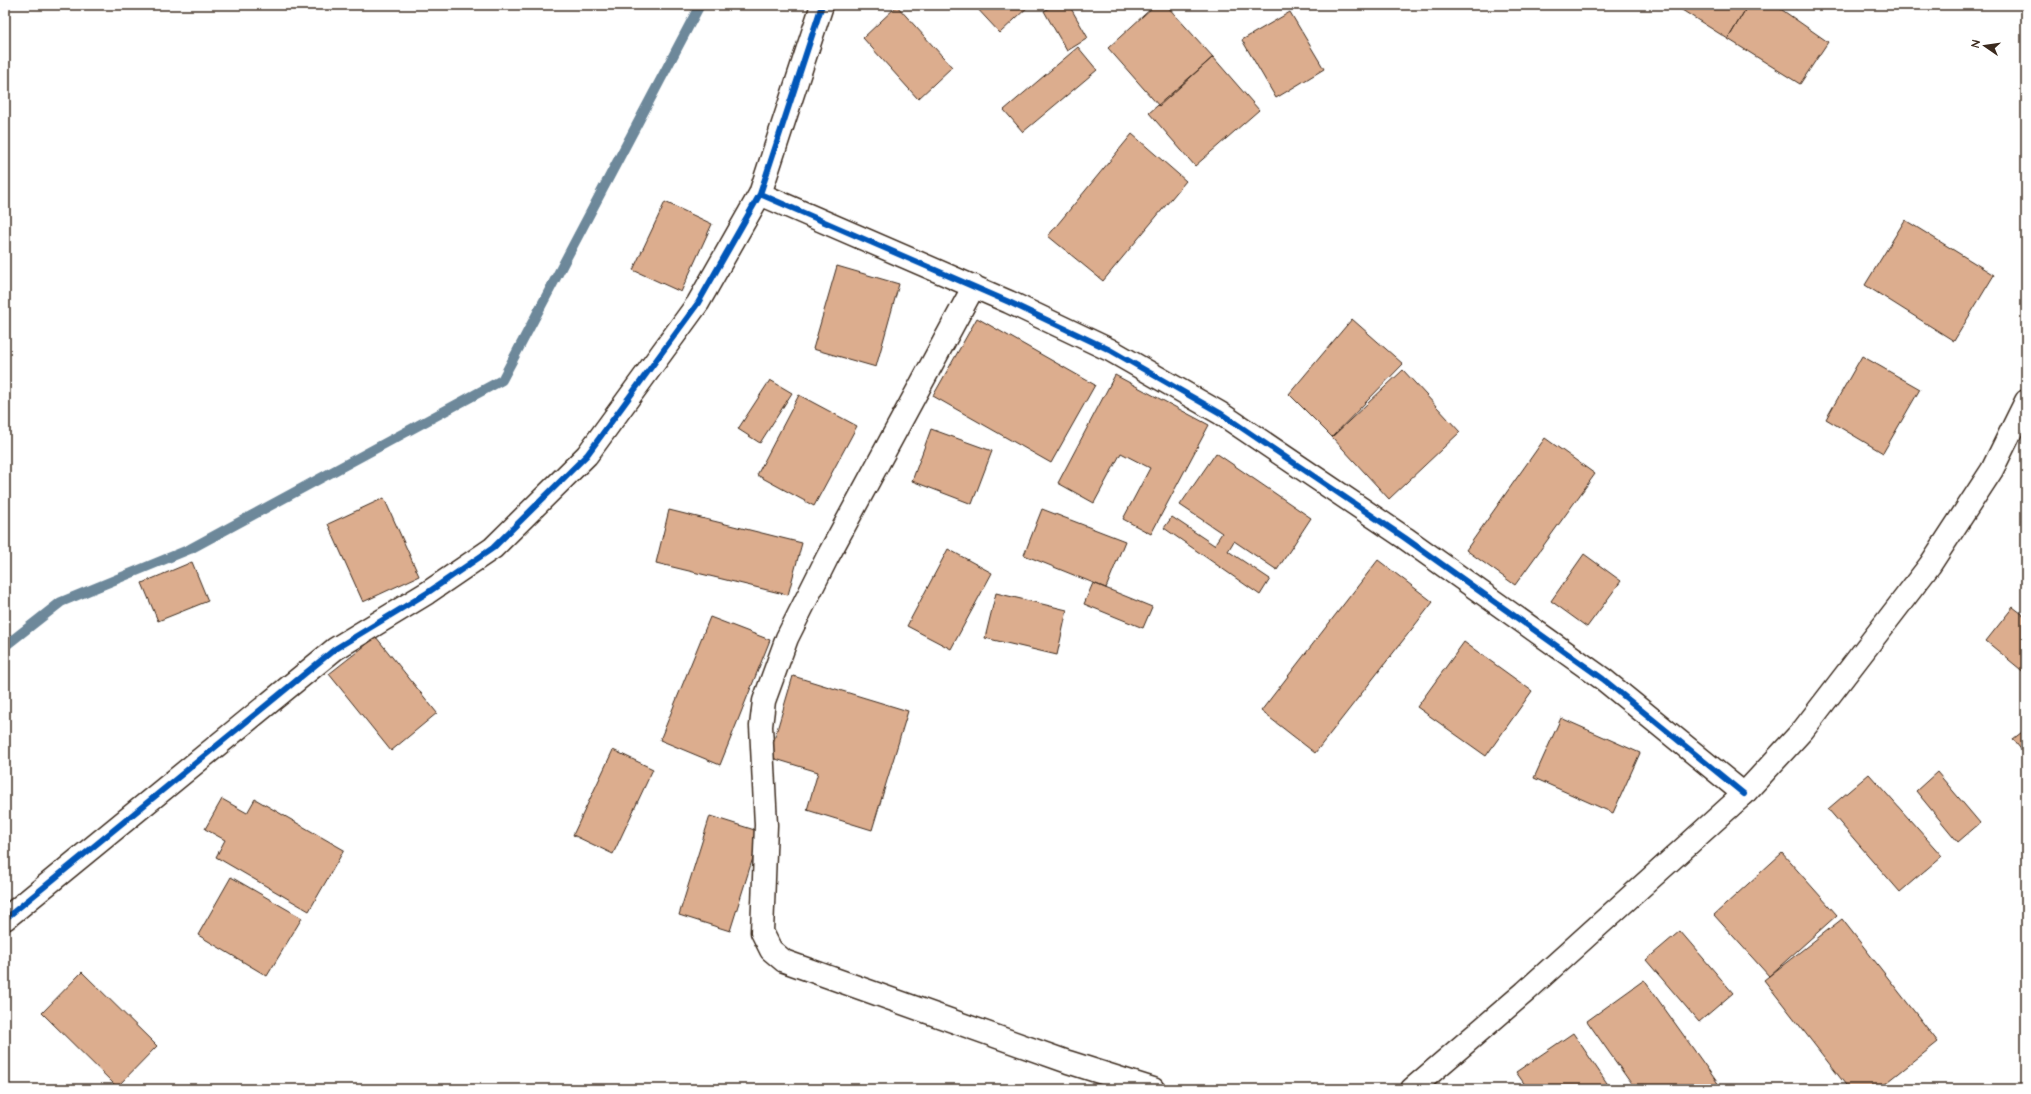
<svg xmlns="http://www.w3.org/2000/svg" width="2031" height="1094" viewBox="0 0 2031 1094" font-family="'Architects Daughter',sans-serif">
	<rect width="100%" height="100%" fill="#fff"/>
	<filter id="ink" filterUnits="userSpaceOnUse"><feTurbulence type="fractalNoise" baseFrequency=".025" numOctaves="2"/><feDisplacementMap in="SourceGraphic" scale="8" xChannelSelector="R" yChannelSelector="G"/><feConvolveMatrix kernelMatrix="1 2 1 2 8 2 1 2 1" color-interpolation-filters="sRGB"/></filter>
	<g filter="url(#ink)">
		<g fill="none" stroke-linecap="round" stroke-linejoin="round">
			<path stroke="#6d889a" stroke-width="10" d="M5,646L61,602L190,549L502,380L700,5"/>
		</g>
		<path fill="#dcad8e" stroke="#3b2a1e" d="M974,5H1030L1000,33Z
			M1054,5H1069L1088,38L1067,51L1044,11Z
			M1155,5H1166L1213,57L1159,106L1108,48Z
			M1674,5H1748L1728,39Z
			M1748,5H1775L1828,42L1800,84L1728,39Z
			M897,6L952,67L918,99L863,38Z
			M1290,12L1324,69L1276,98L1242,40Z
			M1078,47L1097,70L1023,132L1004,110Z
			M1213,57L1259,110L1195,166L1149,113Z
			M1132,134L1186,181L1103,281L1048,236Z
			M665,202L712,224L681,292L633,270Z
			M1905,220L1994,275L1954,341L1865,285Z
			M837,266L899,284L876,367L813,349Z
			M977,318L1095,385L1051,463L933,396Z
			M1352,319L1403,364L1332,437L1289,394Z
			M1862,356L1920,389L1883,453L1826,419Z
			M1403,370L1460,432L1389,499L1332,437Z
			M1115,375L1209,425L1151,534L1123,519L1150,468L1121,453L1094,503L1058,483Z
			M770,380L792,393L760,443L738,429Z
			M799,395L857,426L814,506L757,475Z
			M931,429L992,451L972,504L912,481Z
			M1545,438L1595,474L1515,585L1466,550Z
			M1216,453L1311,518L1277,570L1234,541L1228,551L1270,579L1260,595L1164,528L1172,517L1214,545L1222,533L1180,505Z
			M384,498L419,576L363,602L328,524Z
			M1042,509L1125,541L1106,588L1024,555Z
			M669,510L802,543L788,595L656,563Z
			M948,549L992,573L951,649L907,626Z
			M1584,554L1621,581L1587,627L1551,601Z
			M1378,560L1433,602L1315,753L1261,711Z
			M192,562L208,601L158,621L142,583Z
			M1093,583L1152,607L1143,628L1084,604Z
			M996,593L1067,610L1057,655L985,638Z
			M2013,607L2026,617V674L1986,641Z
			M710,617L770,640L720,765L660,740Z
			M376,637L437,713L391,751L329,674Z
			M1464,642L1532,691L1486,756L1417,707Z
			M793,676L908,711L872,830L807,810L818,772L769,757Z
			M1561,718L1640,753L1613,813L1534,778Z
			M2026,729V756L2013,739Z
			M613,750L653,769L613,854L573,835Z
			M1937,772L1980,823L1958,842L1916,791Z
			M1869,774L1942,856L1900,892L1828,809Z
			M222,799L247,813L255,799L344,850L309,911L216,857L225,840L205,829Z
			M710,816L761,832L730,931L679,915Z
			M1782,853L1837,915L1769,976L1714,915Z
			M231,877L302,918L267,976L198,935Z
			M1842,919L1938,1042L1879,1089H1849L1764,980Z
			M1680,931L1733,993L1699,1022L1646,960Z
			M82,972L157,1046L117,1087L42,1013Z
			M1644,980L1722,1089H1635L1587,1021Z
			M1573,1033L1611,1089H1528L1516,1072Z"/>
		<g fill="none" stroke-linecap="round" stroke-linejoin="round">
			<defs>
				<path id="minor" d="M760,194L1009,302L1110,350L1220,413L1405,538L1603,679L1744,794
					M974,286L827,558L787,638L764,701L761,726L766,825L762,932L771,950L784,961L1068,1062L1153,1089
					M5,919L335,649L427,593L493,548L587,455L698,303L760,194L822,5"/>
				<path id="tertiary" d="M1412,1089L1525,992L1744,794L1803,730L1930,565L1992,470L2026,401"/>
			</defs>
			<use href="#minor" stroke="#3b2a1e" stroke-width="25"/>
			<use href="#tertiary" stroke="#3b2a1e" stroke-width="25"/>
			<use href="#minor" stroke="#fff" stroke-width="22"/>
			<use href="#tertiary" stroke="#fff" stroke-width="22"/>
			<defs>
				<path id="cycleway" d="M760,194L1009,302L1110,350L1220,413L1405,538L1603,679L1744,794
					M5,919L335,649L427,593L493,548L587,455L698,303L760,194L822,5"/>
			</defs>
			<use href="#cycleway" stroke="#fff" stroke-width="8"/>
			<use href="#cycleway" stroke="#0057b8" stroke-width="6"/>
		</g>
	</g>
	<rect width="2031" height="1094" fill="none" stroke="#fff" stroke-width="20"/>
	<rect x="10" y="10" width="2011" height="1074" fill="none" stroke="#3b2a1e" stroke-width="1.5" filter="url(#ink)"/>
	<g transform="translate(1985 46) rotate(283)" stroke="#ffffff" stroke-width="3" paint-order="stroke">
	<path d="M0-3L7 15L0 10L-7 15Z" fill="#3b2a1e"/>
	<text y="-6" font-size="11" font-weight="bold" text-anchor="middle" fill="#3b2a1e">N</text>
	</g>
</svg>
